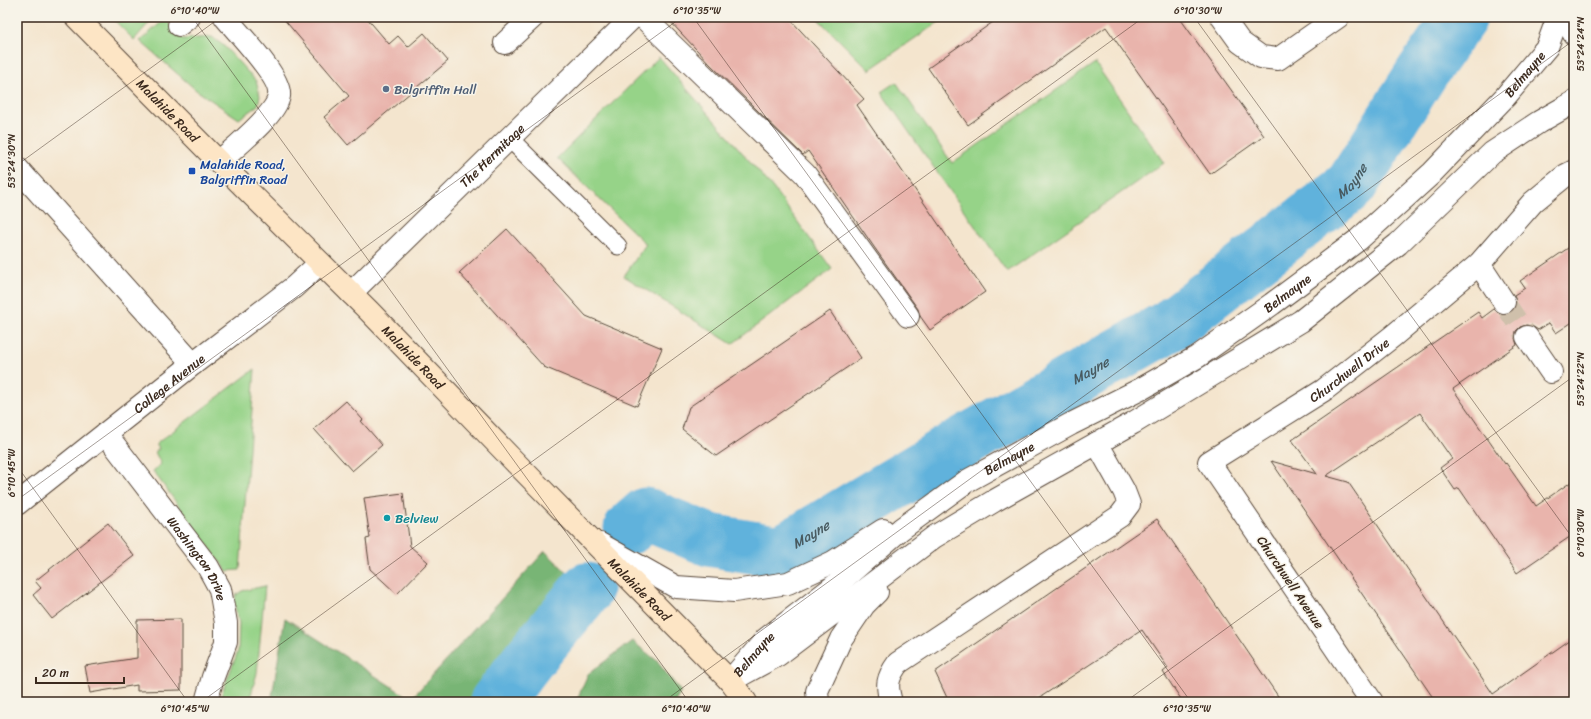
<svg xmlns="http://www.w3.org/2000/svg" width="1591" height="719" font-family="Sriracha,sans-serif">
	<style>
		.green { fill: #96d388; stroke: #687e53 }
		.forest { fill: #78b574; stroke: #5a7049 }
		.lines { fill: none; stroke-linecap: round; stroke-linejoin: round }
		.river { stroke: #61b2dc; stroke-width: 53 }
		.building { fill: #e9b4ac }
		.minor-tunnel { stroke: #cfc0ab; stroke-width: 22; stroke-dasharray: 22 11; stroke-linecap: butt }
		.service-casing { stroke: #574638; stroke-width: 19 }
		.minor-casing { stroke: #574638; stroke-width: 24 }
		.tertiary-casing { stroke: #574638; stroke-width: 24 }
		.secondary-casing { stroke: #574638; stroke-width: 24 }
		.service { stroke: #fff; stroke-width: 17 }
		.minor { stroke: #fff; stroke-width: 22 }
		.tertiary { stroke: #fff; stroke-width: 22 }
		.secondary { stroke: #fde5c5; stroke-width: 22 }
		.ticks { fill: none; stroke: #3b2a1e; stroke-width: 1; stroke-opacity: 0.45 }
		.service-dot { fill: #5c6f8a; stroke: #f7f3e8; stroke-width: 1.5 }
		.transit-dot { fill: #1a4fb4; stroke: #f7f3e8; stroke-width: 1.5 }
		.culture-dot { fill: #0f9aa8; stroke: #f7f3e8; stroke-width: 1.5 }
		.labels { text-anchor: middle; stroke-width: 3; stroke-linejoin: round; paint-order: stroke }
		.street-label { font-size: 13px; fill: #3b2a1e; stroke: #f7f3e8 }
		.service-label { font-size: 13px; fill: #4e5e75; stroke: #f7f3e8; text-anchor: start }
		.transit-label { font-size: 13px; fill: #164399; stroke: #f7f3e8; text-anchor: start }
		.culture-label { font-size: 13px; fill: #0d838f; stroke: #f7f3e8; text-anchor: start }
		.water-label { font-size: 14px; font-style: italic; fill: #485a60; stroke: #f7f3e8 }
		.neatline { fill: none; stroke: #3b2a1e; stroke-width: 1.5 }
		.ticks-label { font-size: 10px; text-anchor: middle; fill: #3b2a1e }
	</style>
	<rect width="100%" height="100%" fill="#f7f3e8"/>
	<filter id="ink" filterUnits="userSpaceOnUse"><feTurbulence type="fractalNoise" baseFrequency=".025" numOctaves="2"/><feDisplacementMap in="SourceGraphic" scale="8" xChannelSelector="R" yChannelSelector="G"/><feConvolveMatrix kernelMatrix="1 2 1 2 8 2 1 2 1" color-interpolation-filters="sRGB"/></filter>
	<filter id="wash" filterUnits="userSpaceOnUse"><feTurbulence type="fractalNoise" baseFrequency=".012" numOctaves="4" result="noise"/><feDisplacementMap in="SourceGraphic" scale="16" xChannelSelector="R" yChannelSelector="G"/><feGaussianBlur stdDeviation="0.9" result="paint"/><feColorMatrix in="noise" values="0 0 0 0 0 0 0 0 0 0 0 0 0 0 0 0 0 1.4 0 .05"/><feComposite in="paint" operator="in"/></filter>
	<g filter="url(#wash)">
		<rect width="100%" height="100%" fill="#f4e5ce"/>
		<!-- green -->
		<g class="green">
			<path d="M111,17H154L134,40Z"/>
			<path d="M816,17H946L869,70Z"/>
			<path d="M165,19L183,39L212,37L224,46L256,81L260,96L258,105L239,119L196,90L140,41Z"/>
			<path d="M659,57L773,188L832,269L732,344L624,276L646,244L557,158Z"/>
			<path d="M1095,63L1164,163L1007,272L881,92L896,82L952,163Z"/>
			<path d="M255,369L240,570L227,571L153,471L161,464L155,452L159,449L156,444Z"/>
			<path d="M265,586L257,673L249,702H221L222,693L238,651L239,623L234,603L236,595L242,591Z"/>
		</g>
		<!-- forest -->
		<g class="forest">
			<path d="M545,551L595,600L592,609L518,702H271L285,618L411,699Z"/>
			<path d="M632,641L656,660L681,692L675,702H576L588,674Z"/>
		</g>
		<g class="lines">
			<!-- river -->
			<g class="river">
				<path id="s1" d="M630,528L646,514L709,540L781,552L959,445L1172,324L1351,185L1423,71L1461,17"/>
				<path d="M496,702L529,659L587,589"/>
			</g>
		</g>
		<g id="blocks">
			<!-- building -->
			<g class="building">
				<path d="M282,17H366L389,44L398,36L408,47L424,33L448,61L348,145L324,117L349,96Z"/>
				<path d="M666,17H788L864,99L857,105L985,292L930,330L920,316L918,309L874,247L808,151L803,155L710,64Z"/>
				<path d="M1000,17H1179L1264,136L1210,174L1106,27L968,125L928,68Z"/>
				<path d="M507,229L586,316L662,348L637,406L544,367L459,273Z"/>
				<path d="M1574,244V321L1556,333L1549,323L1538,330L1532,326L1526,325L1520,327L1516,331L1515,338L1517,345L1453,389L1505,464L1506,463L1536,506L1574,480V534L1517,573L1459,488L1455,490L1440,468L1452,459L1420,413L1326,476L1348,482L1493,694L1574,637V702H1436L1271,461L1317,474L1292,440L1478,312L1482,318L1494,309L1499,313L1504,314L1511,312L1515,307L1516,302L1514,295L1525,288L1520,281Z"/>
				<path d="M830,311L861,358L716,456L682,429L689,407Z"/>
				<path d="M346,401L363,420L361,421L382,445L352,471L314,429Z"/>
				<path d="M403,493L410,546L428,562L397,594L370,569L366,539L370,538L364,498Z"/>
				<path d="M1157,519L1282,702H1183L1163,672L1168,668L1142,630L1033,702H949L935,672Z"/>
				<path d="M108,523L134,556L52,619L33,595L41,588L35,581Z"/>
				<path d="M181,619V690L137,691V685L90,693L85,666L137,658V620Z"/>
			</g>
		</g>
	</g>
	<g filter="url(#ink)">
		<use href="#blocks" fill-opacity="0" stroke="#574638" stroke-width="1"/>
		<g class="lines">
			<!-- minor-tunnel -->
			<path class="minor-tunnel" d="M1504,302L1527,337"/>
			<defs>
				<path id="service" d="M509,138L618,246"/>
				<g id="minor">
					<path d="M643,17L805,174L908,316"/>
					<path d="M1222,17L1240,42L1261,57L1278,59L1338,17"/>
					<path d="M179,25L189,17"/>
					<path d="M505,43L533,17"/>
					<path d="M219,162C234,148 276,115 279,96C282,77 237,32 225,17"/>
					<path d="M17,168L193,364"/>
					<path d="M1479,264L1504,302"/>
					<path id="s2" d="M351,293L633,17"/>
					<path d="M1527,337L1551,372"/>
					<path id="s3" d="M106,434L208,567L220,589L226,623V642L213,677L206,702"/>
					<path id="s4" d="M17,504L193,364L294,287L320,263"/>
					<path d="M891,702C886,685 887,678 898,663L1120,516L1129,504L1124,491L1097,443"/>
					<path id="s5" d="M1372,702L1209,462L1324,390L1393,336L1479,264L1533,202L1566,175L1574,171"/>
				</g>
				<g id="tertiary">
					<path d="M1568,17L1570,27L1574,34"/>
					<path d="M600,544L676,587L734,591L788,583L833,562L883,530"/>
					<path d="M741,675L778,655L934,537L994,501L1133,423L1301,321L1398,244L1492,153L1539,122L1574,102"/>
					<path id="s6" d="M730,681L766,639L842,580L901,529L967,481L1071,424L1141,389L1197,357L1272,304L1358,240L1431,174L1505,97L1547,47L1558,17"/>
					<path d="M818,702L817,691L841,639L864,605L877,592"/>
				</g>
				<g id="secondary">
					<path id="s7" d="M76,17L219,162L369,311L512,459L730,681L746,702"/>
				</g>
			</defs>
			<!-- service casing -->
			<use href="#service" class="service-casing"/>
			<!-- minor casing -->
			<use href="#minor" class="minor-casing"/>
			<!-- tertiary casing -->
			<use href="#tertiary" class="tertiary-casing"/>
			<!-- secondary casing -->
			<use href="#secondary" class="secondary-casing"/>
			<!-- service -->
			<use href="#service" class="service"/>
			<!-- minor -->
			<use href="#minor" class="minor"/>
			<!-- tertiary -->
			<use href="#tertiary" class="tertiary"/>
			<!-- secondary -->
			<use href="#secondary" class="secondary"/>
		</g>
	</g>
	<!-- ticks -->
	<path class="ticks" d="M192,17L689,702M693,17L1191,702M1194,17L1574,540M17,165L221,17M17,466L188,702M17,500L682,17M201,702L1144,17M663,702L1574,40M1125,702L1574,376"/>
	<!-- markers -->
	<circle class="service-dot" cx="386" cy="89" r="4"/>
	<rect class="transit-dot" x="188" y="167" width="8" height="8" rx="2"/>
	<circle class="culture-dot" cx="387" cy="518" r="4"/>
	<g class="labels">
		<!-- street labels -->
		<g class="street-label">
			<text dy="5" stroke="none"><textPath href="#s6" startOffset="1007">Belmayne</textPath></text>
			<text dy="5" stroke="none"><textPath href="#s7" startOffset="131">Malahide Road</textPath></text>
			<text dy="5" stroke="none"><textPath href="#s2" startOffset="197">The Hermitage</textPath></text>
			<text dy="5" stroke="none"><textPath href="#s6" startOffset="683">Belmayne</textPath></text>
			<text dy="5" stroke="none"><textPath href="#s7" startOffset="479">Malahide Road</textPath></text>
			<text dy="5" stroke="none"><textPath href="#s5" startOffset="458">Churchwell Drive</textPath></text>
			<text dy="5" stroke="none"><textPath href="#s4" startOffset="194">College Avenue</textPath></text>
			<text dy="5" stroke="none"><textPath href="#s6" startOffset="359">Belmayne</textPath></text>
			<text dy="5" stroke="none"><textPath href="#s3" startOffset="155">Washington Drive</textPath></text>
			<text transform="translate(1291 582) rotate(56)" y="5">Churchwell Avenue</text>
			<text dy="5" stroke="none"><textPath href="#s7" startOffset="803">Malahide Road</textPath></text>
			<text dy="5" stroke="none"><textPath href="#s6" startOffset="36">Belmayne</textPath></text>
		</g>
		<!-- service labels -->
		<g class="service-label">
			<text x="394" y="94">Balgriffin Hall</text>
		</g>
		<!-- transit labels -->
		<g class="transit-label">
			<text x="200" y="169">Malahide Road,<tspan x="200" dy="15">Balgriffin Road</tspan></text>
		</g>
		<!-- culture labels -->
		<g class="culture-label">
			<text x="395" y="523">Belview</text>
		</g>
		<!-- water labels -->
		<g class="water-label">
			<text dy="5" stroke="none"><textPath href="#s1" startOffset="845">Mayne</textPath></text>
			<text dy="5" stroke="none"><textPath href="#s1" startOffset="521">Mayne</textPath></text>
			<text dy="5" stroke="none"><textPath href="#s1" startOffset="197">Mayne</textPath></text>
		</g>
	</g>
	<!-- margin -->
	<rect width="1591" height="719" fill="none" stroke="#f7f3e8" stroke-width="44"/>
	<!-- scale -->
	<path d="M36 677v6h88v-6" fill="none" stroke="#3b2a1e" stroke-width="2"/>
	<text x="42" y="677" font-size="12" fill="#3b2a1e" stroke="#f7f3e8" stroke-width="3" paint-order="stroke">20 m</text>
	<rect x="22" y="22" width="1547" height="675" class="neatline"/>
	<g class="ticks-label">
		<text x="195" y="14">6°10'40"W</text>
		<text x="697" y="14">6°10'35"W</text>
		<text x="1198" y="14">6°10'30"W</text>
		<text transform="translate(1580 44) rotate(-90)" y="4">53°24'24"N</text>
		<text transform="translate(11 161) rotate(-90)" y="4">53°24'30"N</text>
		<text transform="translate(1580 379) rotate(-90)" y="4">53°24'22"N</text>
		<text transform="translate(11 473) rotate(-90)" y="4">6°10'45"W</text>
		<text transform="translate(1580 533) rotate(-90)" y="4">6°10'30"W</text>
		<text x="185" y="712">6°10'45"W</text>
		<text x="686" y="712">6°10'40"W</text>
		<text x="1187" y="712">6°10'35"W</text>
	</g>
</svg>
